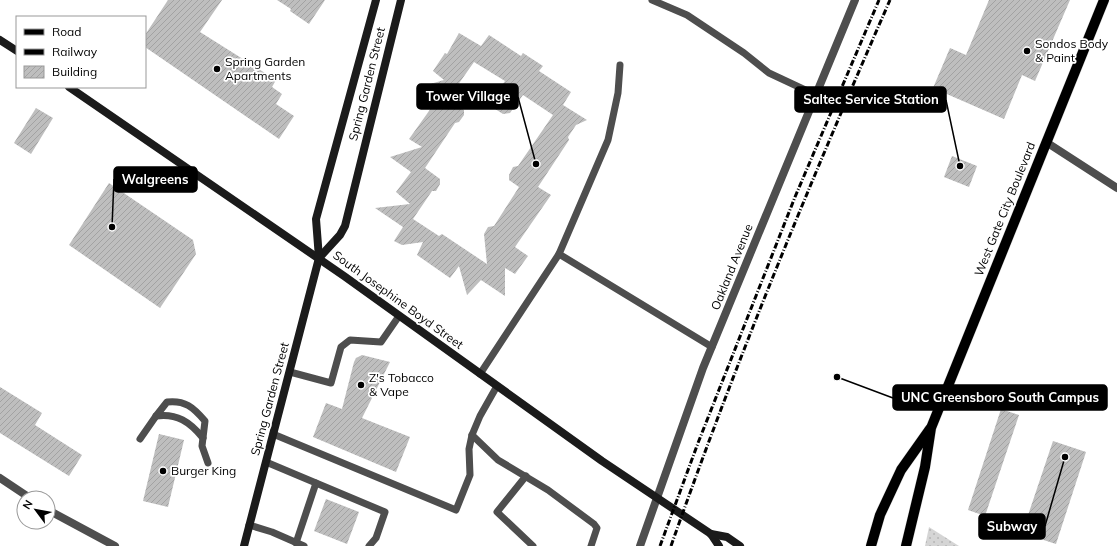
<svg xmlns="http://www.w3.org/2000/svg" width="1117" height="546" font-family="Mulish,sans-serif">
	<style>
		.grass { fill: url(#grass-dots) }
		.building { fill: url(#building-hatch); fill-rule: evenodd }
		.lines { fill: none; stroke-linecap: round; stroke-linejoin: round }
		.primary-casing { stroke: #dbdbdb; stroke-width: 11 }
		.service { stroke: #4e4e4e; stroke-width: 7 }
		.minor { stroke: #4e4e4e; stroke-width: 8 }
		.secondary { stroke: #1b1b1b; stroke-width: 8 }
		.primary { stroke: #000; stroke-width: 10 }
		.rail { stroke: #000; stroke-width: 3; stroke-dasharray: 6 2 1 2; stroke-linecap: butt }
		.poi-dot { fill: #000; stroke: #fff; stroke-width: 1.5 }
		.labels { text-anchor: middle; stroke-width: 3.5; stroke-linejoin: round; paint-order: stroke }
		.poi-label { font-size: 12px; fill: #000; stroke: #fff; text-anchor: start }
		.street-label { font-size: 12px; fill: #000; stroke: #fff }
		.leader { fill: none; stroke: #000; stroke-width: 1.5 }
		.callout-dot { fill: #000; stroke: #fff; stroke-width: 1.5 }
		.callout { fill: #000; stroke: #000; stroke-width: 1.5 }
		.callout-label { font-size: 13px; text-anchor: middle; font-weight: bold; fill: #fff }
	</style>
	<defs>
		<pattern id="grass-dots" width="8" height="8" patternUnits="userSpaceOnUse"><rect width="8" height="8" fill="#d5d5d5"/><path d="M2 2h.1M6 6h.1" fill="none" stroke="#b5b5b5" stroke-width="1.8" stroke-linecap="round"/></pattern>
		<pattern id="building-hatch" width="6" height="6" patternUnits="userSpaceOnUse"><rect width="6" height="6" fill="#bebebe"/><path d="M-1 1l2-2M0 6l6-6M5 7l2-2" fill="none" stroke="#a2a2a2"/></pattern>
	</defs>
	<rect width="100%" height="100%" fill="#fff"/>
	<!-- grass -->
	<path class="grass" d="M929,527L959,546H925Z"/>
	<!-- building -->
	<g class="building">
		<path d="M168,0H222L200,32L276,80L272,87L282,94L276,104L294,116L279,139L145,47V35Z"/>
		<path d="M277,0H325L309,24L290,11L291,9Z"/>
		<path d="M989,0H1070L1035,81L1022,75L1004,119L933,88L950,48L966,55Z"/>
		<path d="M459,33L481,46L489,35L521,56L523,53L543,66L539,71L571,92L563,105L587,120L576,125L568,137L569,140L538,187L551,195L515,247L528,256L515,274L505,268V296L481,280L467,295L459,266L450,278L417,255L423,242L402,245L394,241L403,227L375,208L410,204L396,192L411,172L390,157L422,147L409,139L434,104L418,93L423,86L444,80L433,71L445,53L447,54ZM474,62L505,81L491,100L492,107L503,114L510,113L523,95L553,115L518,166L513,167L509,175V180L519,187L494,226L488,227L484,234L487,264L442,234L439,236L413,219L432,191H436L440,184V179L425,168L455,123L459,122L464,115V110L448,99Z"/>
		<path d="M36,108L53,118L31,154L14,143Z"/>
		<path d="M952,156L977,166L969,187L944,177Z"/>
		<path d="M109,183L193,240L196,254L160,308L69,245Z"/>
		<path d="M362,355L390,362L362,418L410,437L396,472L313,437L326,403L342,409L354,362L356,358Z"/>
		<path d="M0,387L42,413L35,425L82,455L69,476L0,433Z"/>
		<path d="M1001,409L1019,415L985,516L968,510Z"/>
		<path d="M159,434L184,440L168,507L143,501Z"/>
		<path d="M1053,441L1086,452L1056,544L1022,533Z"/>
		<path d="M326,499L359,512L347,544L314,531Z"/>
	</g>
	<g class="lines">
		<defs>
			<g id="primary">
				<path d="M871,546L880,515L901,470L930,429"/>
				<path d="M906,546L925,467L931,428L1104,0"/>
			</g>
		</defs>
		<!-- primary casing -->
		<use href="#primary" class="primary-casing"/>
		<!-- service -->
		<g class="service">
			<path d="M652,0L687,15L744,53L769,73L816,95"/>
			<path d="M620,65L618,93L608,140L559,254L712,347"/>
			<path d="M290,372L331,383L341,347L350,340L381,342L399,316"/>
			<path d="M480,374L559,254"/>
			<path d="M156,416C177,413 190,422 203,438"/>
			<path d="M273,434L456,510L470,475L469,449L472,435L480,416L497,386"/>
			<path d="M472,435L498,460L548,490L594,524L597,528L591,546"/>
			<path d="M140,439L156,416L167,402C185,400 193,407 205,421L202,446L208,463"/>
			<path d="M266,462L385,512L376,538L369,546"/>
			<path d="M526,476L497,512L533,546"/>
			<path d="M249,525L272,532L304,546"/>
			<path d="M296,543L316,483"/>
		</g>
		<!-- minor -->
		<g class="minor">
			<path d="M1046,142L1117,188"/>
			<path d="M0,478L30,498"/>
			<path d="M48,510L115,546"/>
			<path d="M640,546L703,368L855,0"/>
		</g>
		<!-- secondary -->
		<g class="secondary">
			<path d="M0,40L17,51"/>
			<path d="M69,87L344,276L602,461L711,534L719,546"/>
			<path d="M319,258L340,235L345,226L401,0"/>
			<path d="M711,534L727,537L740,546"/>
			<path d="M244,546L319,258L316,219L376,0"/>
		</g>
		<!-- primary -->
		<use href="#primary" class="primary"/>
		<!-- rail -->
		<g class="rail">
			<path d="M660,546L698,443L795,197L879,0"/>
			<path d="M671,546C736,361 811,180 890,0"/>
		</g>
	</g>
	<!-- markers -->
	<g class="poi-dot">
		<circle cx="1027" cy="51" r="4"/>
		<circle cx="217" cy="69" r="4"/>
		<circle cx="361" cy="385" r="4"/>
		<circle cx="163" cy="471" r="4"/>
	</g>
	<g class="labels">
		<!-- poi labels -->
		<g class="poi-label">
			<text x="1035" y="48">Sondos Body<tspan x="1035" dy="14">&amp; Paint</tspan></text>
			<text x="225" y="66">Spring Garden<tspan x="225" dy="14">Apartments</tspan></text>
			<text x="369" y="382">Z's Tobacco<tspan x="369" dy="14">&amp; Vape</tspan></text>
			<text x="171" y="475">Burger King</text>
		</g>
		<!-- street labels -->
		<g class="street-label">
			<text transform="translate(367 84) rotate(-76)" y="4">Spring Garden Street</text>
			<text transform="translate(1005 209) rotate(-68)" y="4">West Gate City Boulevard</text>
			<text transform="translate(732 267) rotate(-68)" y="4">Oakland Avenue</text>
			<text transform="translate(398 300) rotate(36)" y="4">South Josephine Boyd Street</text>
			<text transform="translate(270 399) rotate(-75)" y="4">Spring Garden Street</text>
		</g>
	</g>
	<!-- callouts -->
	<path class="leader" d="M536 164L518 97M960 166L946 100M112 227L114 179M837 377L893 398M1065 457L1045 526"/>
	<g class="callout-dot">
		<circle cx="536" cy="164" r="4"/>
		<circle cx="960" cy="166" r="4"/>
		<circle cx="112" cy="227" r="4"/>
		<circle cx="837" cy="377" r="4"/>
		<circle cx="1065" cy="457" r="4"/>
	</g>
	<g class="callout">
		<rect x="417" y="84" width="101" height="25" rx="4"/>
		<rect x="795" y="87" width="151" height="25" rx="4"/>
		<rect x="114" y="167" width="83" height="25" rx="4"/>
		<rect x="893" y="385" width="214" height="25" rx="4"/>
		<rect x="979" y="514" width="66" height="25" rx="4"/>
	</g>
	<g class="callout-label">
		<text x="468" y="101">Tower Village</text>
		<text x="871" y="104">Saltec Service Station</text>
		<text x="155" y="184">Walgreens</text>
		<text x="1000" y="402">UNC Greensboro South Campus</text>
		<text x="1012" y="531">Subway</text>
	</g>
	<!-- legend -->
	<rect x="16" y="16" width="130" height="72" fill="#ffffff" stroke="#999999"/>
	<rect x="24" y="29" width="20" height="6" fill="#000000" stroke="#999999"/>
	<text x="52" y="36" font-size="12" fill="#000000">Road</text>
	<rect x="24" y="49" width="20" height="6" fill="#000000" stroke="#999999"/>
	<text x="52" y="56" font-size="12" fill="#000000">Railway</text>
	<rect x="24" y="66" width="20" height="12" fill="url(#building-hatch)" stroke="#999999"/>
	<text x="52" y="76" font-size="12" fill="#000000">Building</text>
	<!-- north arrow -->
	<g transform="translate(36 510) rotate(302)"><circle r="19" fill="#ffffff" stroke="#999999"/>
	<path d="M0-3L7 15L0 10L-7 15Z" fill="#000000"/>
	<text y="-6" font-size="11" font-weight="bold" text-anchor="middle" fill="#000000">N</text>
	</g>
</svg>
